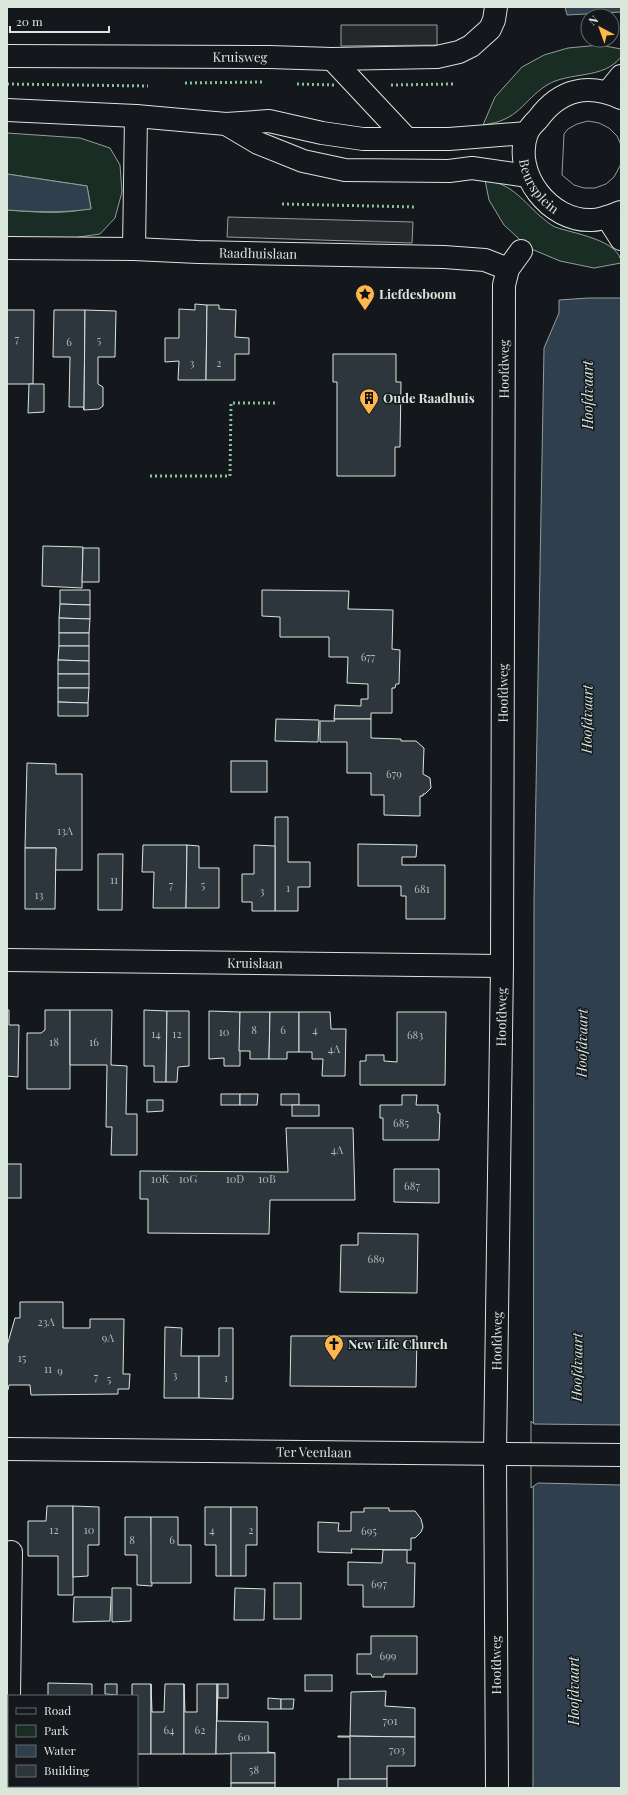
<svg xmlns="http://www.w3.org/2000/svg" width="628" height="1795" font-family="'Playfair Display',serif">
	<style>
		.green { fill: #1a2d24; stroke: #939e99 }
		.parking { fill: #24282b; stroke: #939e99 }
		.water { fill: #2f3f4d; stroke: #939e99 }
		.pier { fill: #14181c; stroke: #939e99 }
		.building { fill: #2c363c; stroke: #d8e6dc }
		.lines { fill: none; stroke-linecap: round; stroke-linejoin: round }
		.minor-casing { stroke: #d8e6dc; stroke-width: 24 }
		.minor { stroke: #14181c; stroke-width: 22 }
		.hedge { stroke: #8ac095; stroke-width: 3; stroke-dasharray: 2 3; stroke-linecap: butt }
		.labels { text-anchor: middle; stroke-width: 3; stroke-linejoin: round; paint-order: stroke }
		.number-label { font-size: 11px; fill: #adbab4 }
		.street-label { font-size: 13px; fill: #d8e6dc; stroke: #14181c }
		.poi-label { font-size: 13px; font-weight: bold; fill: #d8e6dc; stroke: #14181c; text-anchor: start }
		.water-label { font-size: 14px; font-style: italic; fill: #d8e6dc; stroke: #14181c }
	</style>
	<rect width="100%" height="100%" fill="#14181c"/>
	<!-- green -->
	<g class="green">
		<path d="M600,45L621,49V57C603,80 570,71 547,85C521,102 520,120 483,125L495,97L522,67L544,55L568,48Z"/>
		<path d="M7,133L80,138L110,148L120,165L122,192L115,218L100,234L72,238L7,237V210C35,212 63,215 91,208L87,186L7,174Z"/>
		<path d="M485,180C512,184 520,198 540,216C545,220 549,224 555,227C571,233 621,240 621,263L594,268L560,261L529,248L504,225L489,200Z"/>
	</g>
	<!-- parking -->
	<g class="parking">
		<path d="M341,25H437V45L341,46Z"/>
		<path d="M228,217L413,222L412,243L227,237Z"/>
	</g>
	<!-- water -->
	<g class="water">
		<path d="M565,7H621V12L567,15Z"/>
		<path d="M7,174L87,186L91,209C62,213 36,212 7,210Z"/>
		<path d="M588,298H621V1788H533L534,900L544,348L559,313V300Z"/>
	</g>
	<!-- pier -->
	<g class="pier">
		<path d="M588,121L599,123L609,128L617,136L621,145V164L614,177L606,184L595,188H584L574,185L562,175L564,134L568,129L577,124Z"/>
		<path d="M531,1421L534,1424L621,1425V1485L538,1483L531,1488Z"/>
	</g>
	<!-- building -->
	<g class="building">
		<path d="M195,304L207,305L206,380H178L179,361L165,362V338H179V309L195,310Z"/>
		<path d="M207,305H219V309L236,310L235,337L249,338V354H235V380H206Z"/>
		<path d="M7,310H34L33,384H7Z"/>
		<path d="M54,310H85L84,410L83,407H69L70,357H53Z"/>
		<path d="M85,310L116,311L115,357H98V384L103,387V406L99,409L84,410Z"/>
		<path d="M333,354H396V382H401L400,447H395V476H337V382H333Z"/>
		<path d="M29,384H44V412L28,413Z"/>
		<path d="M43,546L83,547L82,588L42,586Z"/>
		<path d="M83,548H99V582H82Z"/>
		<path d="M60,590H90V605L60,604Z"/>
		<path d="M262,590L349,591L348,609L393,610L392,649L400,650L399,684H396L395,688H392V713H371V719H334L335,705L361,706V699H368V684L347,683L348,657H329V637H280V617L262,616Z"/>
		<path d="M60,604L90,605V619L59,618Z"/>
		<path d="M59,618L90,619L89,633H59Z"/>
		<rect x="59" y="633" width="30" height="13"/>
		<path d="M59,646H89V661L58,660Z"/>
		<path d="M58,660L89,661V674H58Z"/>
		<rect x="58" y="674" width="31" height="14"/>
		<path d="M58,688H89L88,703L58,702Z"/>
		<path d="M58,702L88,703V716H58Z"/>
		<path d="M276,719L319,720L318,742L275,741Z"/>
		<path d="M334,719H371V738L401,739V741H416L424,748L423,774L430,778L431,788L425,794H423V796H420V816L384,815V795H371V773H347V742H320V721H335Z"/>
		<rect x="231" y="761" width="36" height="31"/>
		<path d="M27,763L56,764V774H82V870H55L56,848H25Z"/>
		<path d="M275,817H288V862H310V887H298V911H275Z"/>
		<path d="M358,844L417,845L416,857H402V865H445V919H406V896H401V886H358Z"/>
		<path d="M143,845H187L186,908H153L154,872H142Z"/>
		<path d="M187,845L199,846V868H219V908H186Z"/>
		<path d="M254,845L275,846V911H252V902H242V874H254Z"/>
		<path d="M25,848H56L55,909H25Z"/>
		<path d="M98,854H123L122,910H98Z"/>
		<path d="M7,1010H9V1025H19L18,1077L7,1076Z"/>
		<path d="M45,1010H70V1089H27V1033H41L45,1030Z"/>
		<path d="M70,1010H112L111,1065L127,1066L126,1114H137V1155H111L112,1127H106L107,1065H70Z"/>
		<path d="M144,1010L167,1011L166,1082H154V1066H144Z"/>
		<path d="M167,1011H189V1066L178,1067L177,1082H166Z"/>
		<path d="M209,1011L240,1012V1066H224V1058L209,1059Z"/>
		<path d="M240,1012H270L269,1059H250V1051H239Z"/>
		<path d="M270,1012H299V1052H287V1059H269Z"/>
		<path d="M299,1012H330L331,1029H346L345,1076H322L323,1059H312V1052H299Z"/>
		<path d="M397,1012H446L445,1085H360V1061H366V1055H384V1061L397,1062Z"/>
		<rect x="221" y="1094" width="19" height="11"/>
		<path d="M240,1094H258L257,1105H240Z"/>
		<rect x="281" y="1094" width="18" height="11"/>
		<path d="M402,1095H417L416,1105H438V1113H440L439,1140H383V1118H380V1105H402Z"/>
		<path d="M147,1100H163V1111L147,1112Z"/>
		<rect x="292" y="1105" width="27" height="11"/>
		<path d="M286,1128H353L355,1200H270L269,1234L148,1233V1199H140V1171L288,1172Z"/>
		<rect x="7" y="1164" width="14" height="34"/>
		<path d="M394,1169H439V1203L394,1202Z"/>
		<path d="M358,1233L418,1234L417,1293L340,1292L341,1245H358Z"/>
		<path d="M20,1302H63V1328H90V1319H124L123,1374H130L129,1389H118V1394L31,1395L30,1385H9L8,1390H7V1346L15,1318H20Z"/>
		<path d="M165,1327L182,1328L181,1356H199V1398H164Z"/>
		<path d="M219,1328H233V1399L199,1398V1356H219Z"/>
		<path d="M291,1336H417L416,1387L290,1386Z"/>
		<path d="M47,1506H73V1595H58V1556H28V1521H46Z"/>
		<path d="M73,1506L99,1507V1545H88V1576L73,1577Z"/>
		<path d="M205,1507H231V1576H216V1545H205Z"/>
		<path d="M231,1507H257V1545H246V1576H231Z"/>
		<path d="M364,1508H389V1511H415L421,1519L423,1527L421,1532L415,1538H411V1550L351,1549L352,1553L318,1552V1522L339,1523L338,1531H351V1512H364Z"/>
		<path d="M125,1517H151L152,1586L137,1585V1555H125Z"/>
		<path d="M151,1517H178V1545H191V1583H151Z"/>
		<path d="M383,1550H407V1563H415L414,1607H363V1585H348V1562L382,1563Z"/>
		<rect x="274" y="1583" width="27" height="36"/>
		<path d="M112,1588H131V1621L112,1622Z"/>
		<path d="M235,1588L265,1589L264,1620H234Z"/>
		<path d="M74,1597H111L110,1621L73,1622Z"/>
		<path d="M371,1636H417V1674H384V1677H372L371,1674H357V1654H371Z"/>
		<rect x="305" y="1675" width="27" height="16"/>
		<path d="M48,1683L92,1684V1696H48Z"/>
		<path d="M105,1684H117V1695L105,1694Z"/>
		<path d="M132,1684H151V1754H137V1696H132Z"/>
		<path d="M151,1684L152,1712H164L165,1684H184V1754H151Z"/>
		<path d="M184,1684L185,1712H197V1684H217L216,1754H184Z"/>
		<path d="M217,1684H218L217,1721L268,1722V1752L275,1753L216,1754Z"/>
		<rect x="218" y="1684" width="10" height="14"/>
		<path d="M386,1691L385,1706L415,1708V1737L350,1736L351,1692Z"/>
		<path d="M268,1698L281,1699V1709H268Z"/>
		<path d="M281,1699H294L293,1709H281Z"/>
		<path d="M338,1736L415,1737V1766H387V1779H350V1737H338Z"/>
		<rect x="231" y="1753" width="44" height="30"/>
		<rect x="338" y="1779" width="49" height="9"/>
		<rect x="231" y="1783" width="44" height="5"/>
	</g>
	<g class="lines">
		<defs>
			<g id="minor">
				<path id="s1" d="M7,56L269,57L332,59L437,57L459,52L471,46L490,29L494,20L496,7"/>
				<path d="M332,59L407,139"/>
				<path d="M608,92L621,76"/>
				<path id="s2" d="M621,98C588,83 560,89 538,119C534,123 529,128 527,133C512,174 550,222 592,220C602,220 612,215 621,212"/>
				<path d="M7,110L136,116L226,124L269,121L322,133L363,139H449L527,133"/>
				<path d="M226,124L258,143L303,161L345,170L449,171L472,168L528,176"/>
				<path d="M607,217L621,239"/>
				<path id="s3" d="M7,248L134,249L198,252L444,257L485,260L508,269"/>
				<path d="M134,249L136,116"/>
				<path id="s4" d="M7,960L502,966"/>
				<path id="s5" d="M7,1449L621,1455"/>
				<path d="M9,1696L11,1552"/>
				<path d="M9,1788V1700"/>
				<path id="s6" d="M497,1788L495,1454L502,966L504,285L508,269L521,251"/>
			</g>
		</defs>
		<!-- minor casing -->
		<use href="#minor" class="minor-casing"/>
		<!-- minor -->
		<use href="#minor" class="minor"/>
		<!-- hedge -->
		<g class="hedge">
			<path d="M185,83L264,82"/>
			<path d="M7,84L148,86"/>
			<path d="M297,84L335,85"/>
			<path d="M391,85L453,84"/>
			<path d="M282,204L417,207"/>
			<path d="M150,476H230L231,403H278"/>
		</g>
	</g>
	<!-- icons -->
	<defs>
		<symbol id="sight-pin" viewBox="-11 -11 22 30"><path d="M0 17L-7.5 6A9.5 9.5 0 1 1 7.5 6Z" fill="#ffb74d" stroke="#14181c"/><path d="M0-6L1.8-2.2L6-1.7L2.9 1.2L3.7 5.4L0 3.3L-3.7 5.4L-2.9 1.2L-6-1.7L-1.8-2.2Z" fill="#111"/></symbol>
		<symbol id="building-pin" viewBox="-11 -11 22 30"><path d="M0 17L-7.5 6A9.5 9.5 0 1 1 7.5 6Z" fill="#ffb74d" stroke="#14181c"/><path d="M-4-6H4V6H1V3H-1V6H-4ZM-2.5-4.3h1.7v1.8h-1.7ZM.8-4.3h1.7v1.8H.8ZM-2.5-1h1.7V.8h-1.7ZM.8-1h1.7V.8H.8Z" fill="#111"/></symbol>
		<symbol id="church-pin" viewBox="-11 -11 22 30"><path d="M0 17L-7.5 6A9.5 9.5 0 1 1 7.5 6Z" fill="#ffb74d" stroke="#14181c"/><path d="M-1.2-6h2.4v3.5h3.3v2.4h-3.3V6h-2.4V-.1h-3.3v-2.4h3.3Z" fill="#111"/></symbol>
	</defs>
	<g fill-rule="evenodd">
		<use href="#sight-pin" x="354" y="283" width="22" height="30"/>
		<use href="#building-pin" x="358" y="387" width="22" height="30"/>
		<use href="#church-pin" x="323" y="1333" width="22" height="30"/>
	</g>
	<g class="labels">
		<!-- number labels -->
		<g class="number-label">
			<text x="17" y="343">7</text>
			<text x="99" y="344">5</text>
			<text x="69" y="346">6</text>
			<text x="192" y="367">3</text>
			<text x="219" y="367">2</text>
			<text x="368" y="661">677</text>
			<text x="394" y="778">679</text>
			<text x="65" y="835">13A</text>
			<text x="114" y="884">11</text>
			<text x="171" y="889">7</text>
			<text x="203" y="889">5</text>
			<text x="288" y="892">1</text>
			<text x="422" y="893">681</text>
			<text x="262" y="895">3</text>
			<text x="39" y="899">13</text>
			<text x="254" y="1034">8</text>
			<text x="283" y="1034">6</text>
			<text x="315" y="1034">4</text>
			<text x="224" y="1036">10</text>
			<text x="156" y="1038">14</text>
			<text x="177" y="1038">12</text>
			<text x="415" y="1039">683</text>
			<text x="54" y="1046">18</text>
			<text x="94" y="1046">16</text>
			<text x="334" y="1053">4A</text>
			<text x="401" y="1127">685</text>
			<text x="337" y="1154">4A</text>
			<text x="160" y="1183">10K</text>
			<text x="188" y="1183">10G</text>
			<text x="235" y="1183">10D</text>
			<text x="267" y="1183">10B</text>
			<text x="412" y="1190">687</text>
			<text x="376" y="1263">689</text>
			<text x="46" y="1326">23A</text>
			<text x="108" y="1342">9A</text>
			<text x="22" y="1362">15</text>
			<text x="48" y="1373">11</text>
			<text x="60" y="1375">9</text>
			<text x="175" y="1379">3</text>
			<text x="96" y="1381">7</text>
			<text x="226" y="1382">1</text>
			<text x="109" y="1383">5</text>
			<text x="54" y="1534">12</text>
			<text x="89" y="1534">10</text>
			<text x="212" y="1534">4</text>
			<text x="251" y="1534">2</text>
			<text x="369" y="1535">695</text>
			<text x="132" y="1544">8</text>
			<text x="172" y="1544">6</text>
			<text x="379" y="1588">697</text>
			<text x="388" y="1660">699</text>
			<text x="390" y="1725">701</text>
			<text x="169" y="1734">64</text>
			<text x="200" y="1734">62</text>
			<text x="244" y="1741">60</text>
			<text x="397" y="1754">703</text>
			<text x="254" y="1774">58</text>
		</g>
		<!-- street labels -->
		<g class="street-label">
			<text dy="5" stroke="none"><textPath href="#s1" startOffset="233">Kruisweg</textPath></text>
			<text dy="5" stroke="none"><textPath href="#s2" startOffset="170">Beursplein</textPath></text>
			<text dy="5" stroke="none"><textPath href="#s3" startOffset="251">Raadhuislaan</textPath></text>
			<text dy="5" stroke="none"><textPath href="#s6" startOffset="1419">Hoofdweg</textPath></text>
			<text dy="5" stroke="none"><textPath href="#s6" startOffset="1095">Hoofdweg</textPath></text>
			<text dy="5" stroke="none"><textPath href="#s4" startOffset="248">Kruislaan</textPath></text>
			<text dy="5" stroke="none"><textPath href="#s6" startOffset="771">Hoofdweg</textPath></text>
			<text dy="5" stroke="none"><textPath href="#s6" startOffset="447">Hoofdweg</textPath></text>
			<text dy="5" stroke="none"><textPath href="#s5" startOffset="307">Ter Veenlaan</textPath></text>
			<text transform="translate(496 1665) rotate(-90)" y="5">Hoofdweg</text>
		</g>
		<!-- poi labels -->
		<g class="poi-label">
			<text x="379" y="299">Liefdesboom</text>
			<text x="383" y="403">Oude Raadhuis</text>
			<text x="348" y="1349">New Life Church</text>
		</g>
		<!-- water labels -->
		<g class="water-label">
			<text transform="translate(588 395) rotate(-90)" y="5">Hoofdvaart</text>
			<text transform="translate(587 719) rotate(-89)" y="5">Hoofdvaart</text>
			<text transform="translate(582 1043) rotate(-89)" y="5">Hoofdvaart</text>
			<text transform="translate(577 1367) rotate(-89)" y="5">Hoofdvaart</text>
			<text transform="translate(574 1691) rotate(-90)" y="5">Hoofdvaart</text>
		</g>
	</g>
	<!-- border -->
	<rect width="628" height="1795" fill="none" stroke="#d8e6dc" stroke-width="16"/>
	<!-- legend -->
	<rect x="8" y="1695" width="130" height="92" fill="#14181c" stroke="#626a69"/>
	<rect x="16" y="1708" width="20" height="6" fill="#14181c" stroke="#626a69"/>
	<text x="44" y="1715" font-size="12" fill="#d8e6dc">Road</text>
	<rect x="16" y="1725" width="20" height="12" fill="#1a2d24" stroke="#626a69"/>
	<text x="44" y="1735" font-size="12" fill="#d8e6dc">Park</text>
	<rect x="16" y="1745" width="20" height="12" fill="#2f3f4d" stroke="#626a69"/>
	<text x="44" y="1755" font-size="12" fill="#d8e6dc">Water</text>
	<rect x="16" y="1765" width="20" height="12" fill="#2c363c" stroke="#626a69"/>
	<text x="44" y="1775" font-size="12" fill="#d8e6dc">Building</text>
	<!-- north arrow -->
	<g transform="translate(600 28) rotate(319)"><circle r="19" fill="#14181c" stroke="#626a69"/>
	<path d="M0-3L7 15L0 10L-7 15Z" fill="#ffb74d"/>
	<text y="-6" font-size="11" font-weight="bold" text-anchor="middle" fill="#d8e6dc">N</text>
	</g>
	<!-- scale -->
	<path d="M10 26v6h99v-6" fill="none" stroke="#d8e6dc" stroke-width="2"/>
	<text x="16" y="26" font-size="12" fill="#d8e6dc" stroke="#14181c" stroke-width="3" paint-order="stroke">20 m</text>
</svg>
